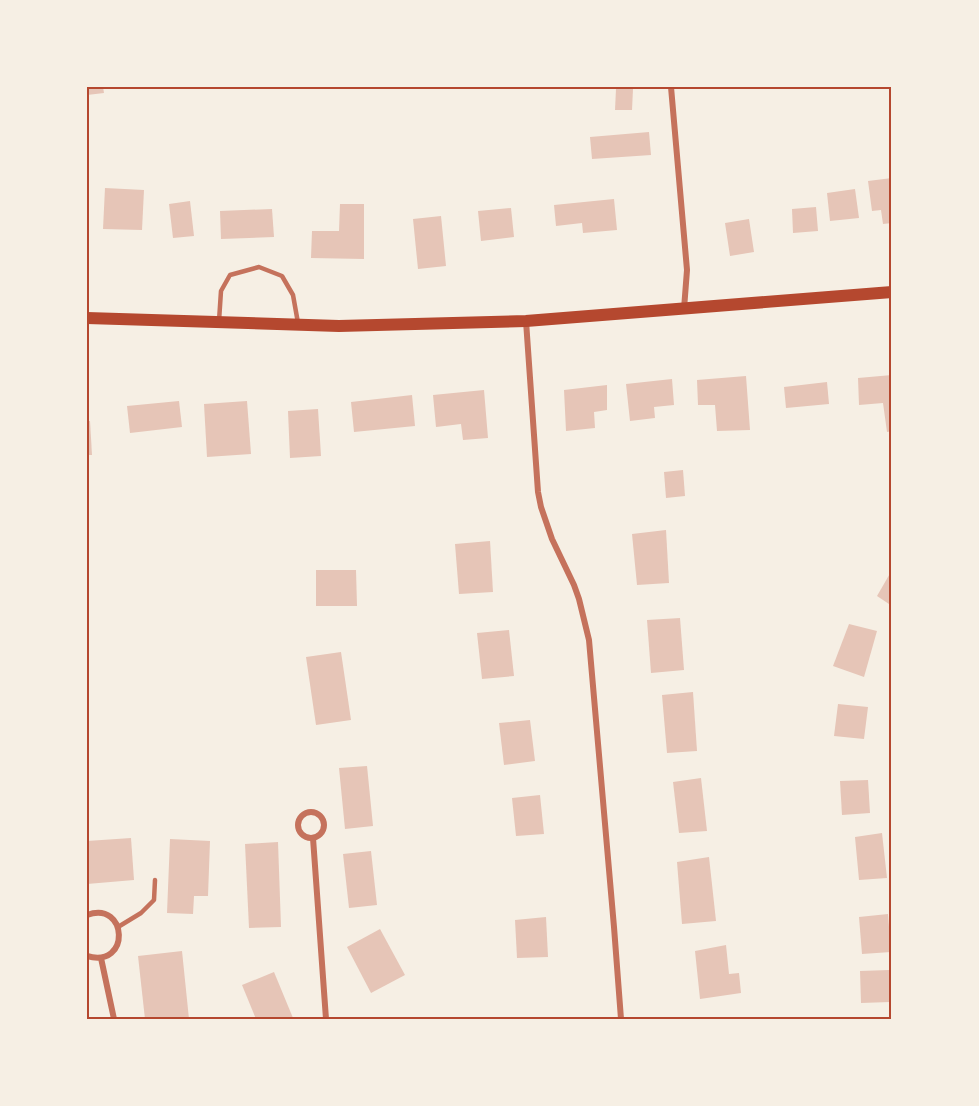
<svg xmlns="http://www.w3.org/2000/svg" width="979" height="1106" font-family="Inter,sans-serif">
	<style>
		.building { fill: #e6c5b7 }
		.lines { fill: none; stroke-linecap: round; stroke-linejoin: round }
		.service { stroke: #c5725c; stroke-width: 4.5 }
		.minor { stroke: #c5725c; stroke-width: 6 }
		.secondary { stroke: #b5482f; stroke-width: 12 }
		.neatline { fill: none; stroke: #b5482f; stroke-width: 2 }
	</style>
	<rect width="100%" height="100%" fill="#f6efe4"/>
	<!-- building -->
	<g class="building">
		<path d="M87,87H103L104,93L87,95Z"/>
		<path d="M616,89H633L632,110H615Z"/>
		<path d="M649,132L651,155L592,159L590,137Z"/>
		<path d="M892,178V223L883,224L881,210L872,211L868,181Z"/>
		<path d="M105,188L144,190L142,230L103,229Z"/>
		<path d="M855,189L859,218L830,221L827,193Z"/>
		<path d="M614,199L617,230L583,233L582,223L556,226L554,205Z"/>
		<path d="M190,201L194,236L173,238L169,204Z"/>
		<path d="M340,204H364V259L311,258L312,231H339Z"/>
		<path d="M816,207L818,231L793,233L792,209Z"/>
		<path d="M511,208L514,237L481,241L478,211Z"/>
		<path d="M272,209L274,237L221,239L220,211Z"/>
		<path d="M441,216L446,266L418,269L413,219Z"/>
		<path d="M749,219L754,252L730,256L725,223Z"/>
		<path d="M892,375V431L887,432L883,403L859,405L858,378Z"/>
		<path d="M746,376L750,430L717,431L715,405H698L697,380Z"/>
		<path d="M672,379L674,405L654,407L655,418L630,421L626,384Z"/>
		<path d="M827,382L829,404L786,408L784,387Z"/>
		<path d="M607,385V410L594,412L595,428L566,431L564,390Z"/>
		<path d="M484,390L488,438L463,440L461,424L436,427L433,395Z"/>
		<path d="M412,395L415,426L354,432L351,402Z"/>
		<path d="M179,401L182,427L130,433L127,406Z"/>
		<path d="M247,401L251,454L207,457L204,404Z"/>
		<path d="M318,409L321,456L290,458L288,411Z"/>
		<path d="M87,421H90L92,455H87Z"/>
		<path d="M683,470L685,496L666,498L664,472Z"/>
		<path d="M666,530L669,583L637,585L632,534Z"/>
		<path d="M490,541L493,592L459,594L455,544Z"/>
		<path d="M316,570H356L357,606H316Z"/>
		<path d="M892,570V606L877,596Z"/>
		<path d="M680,618L684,670L651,673L647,620Z"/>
		<path d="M849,624L877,631L864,677L833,666Z"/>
		<path d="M509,630L514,676L482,679L477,633Z"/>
		<path d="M341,652L351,720L316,725L306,657Z"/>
		<path d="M693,692L697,751L667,753L662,695Z"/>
		<path d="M838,704L868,707L864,739L834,736Z"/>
		<path d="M530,720L535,761L504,765L499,723Z"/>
		<path d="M367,766L373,826L345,829L339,768Z"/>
		<path d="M701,778L707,831L679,833L673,782Z"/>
		<path d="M868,780L870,813L842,815L840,781Z"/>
		<path d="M540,795L544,834L516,836L512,798Z"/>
		<path d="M882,833L887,878L859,880L855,837Z"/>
		<path d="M131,838L134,880L87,884V841Z"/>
		<path d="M170,839L210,841L208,896H194L193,914L167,913Z"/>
		<path d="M278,842L281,927L249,928L245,844Z"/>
		<path d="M371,851L377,905L349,908L343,854Z"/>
		<path d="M709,857L716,921L682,924L677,862Z"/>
		<path d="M888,914L891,952L862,954L859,917Z"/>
		<path d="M546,917L548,957L517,958L515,920Z"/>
		<path d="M380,929L405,975L371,993L347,947Z"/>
		<path d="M726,945L729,974L739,973L741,993L700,999L695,951Z"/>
		<path d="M182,951L189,1019H145L138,956Z"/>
		<path d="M889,970L890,1002L861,1003L860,971Z"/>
		<path d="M274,972L293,1018L292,1019H256L242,985Z"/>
	</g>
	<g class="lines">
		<!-- service -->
		<g class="service">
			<path d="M219,321L221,291L230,275L259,267L282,276L293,295L298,323"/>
			<path d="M118,927L141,913L154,900L155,880"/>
		</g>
		<!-- minor -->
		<g class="minor">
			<path d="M671,87L687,270L684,309"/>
			<path d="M526,321L538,492L541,507L552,539L574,585L579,599L589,640L614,927L621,1019"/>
			<circle cx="311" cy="825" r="13"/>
			<path d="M313,838L326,1019"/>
			<path d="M87,915C128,900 131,969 87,956"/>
			<path d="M101,958L114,1019"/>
		</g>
		<!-- secondary -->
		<path class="secondary" d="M87,318L339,326L526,321L892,292"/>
	</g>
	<!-- border -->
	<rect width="979" height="1106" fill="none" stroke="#f6efe4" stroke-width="177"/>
	<rect x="88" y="88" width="802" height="930" class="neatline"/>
</svg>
